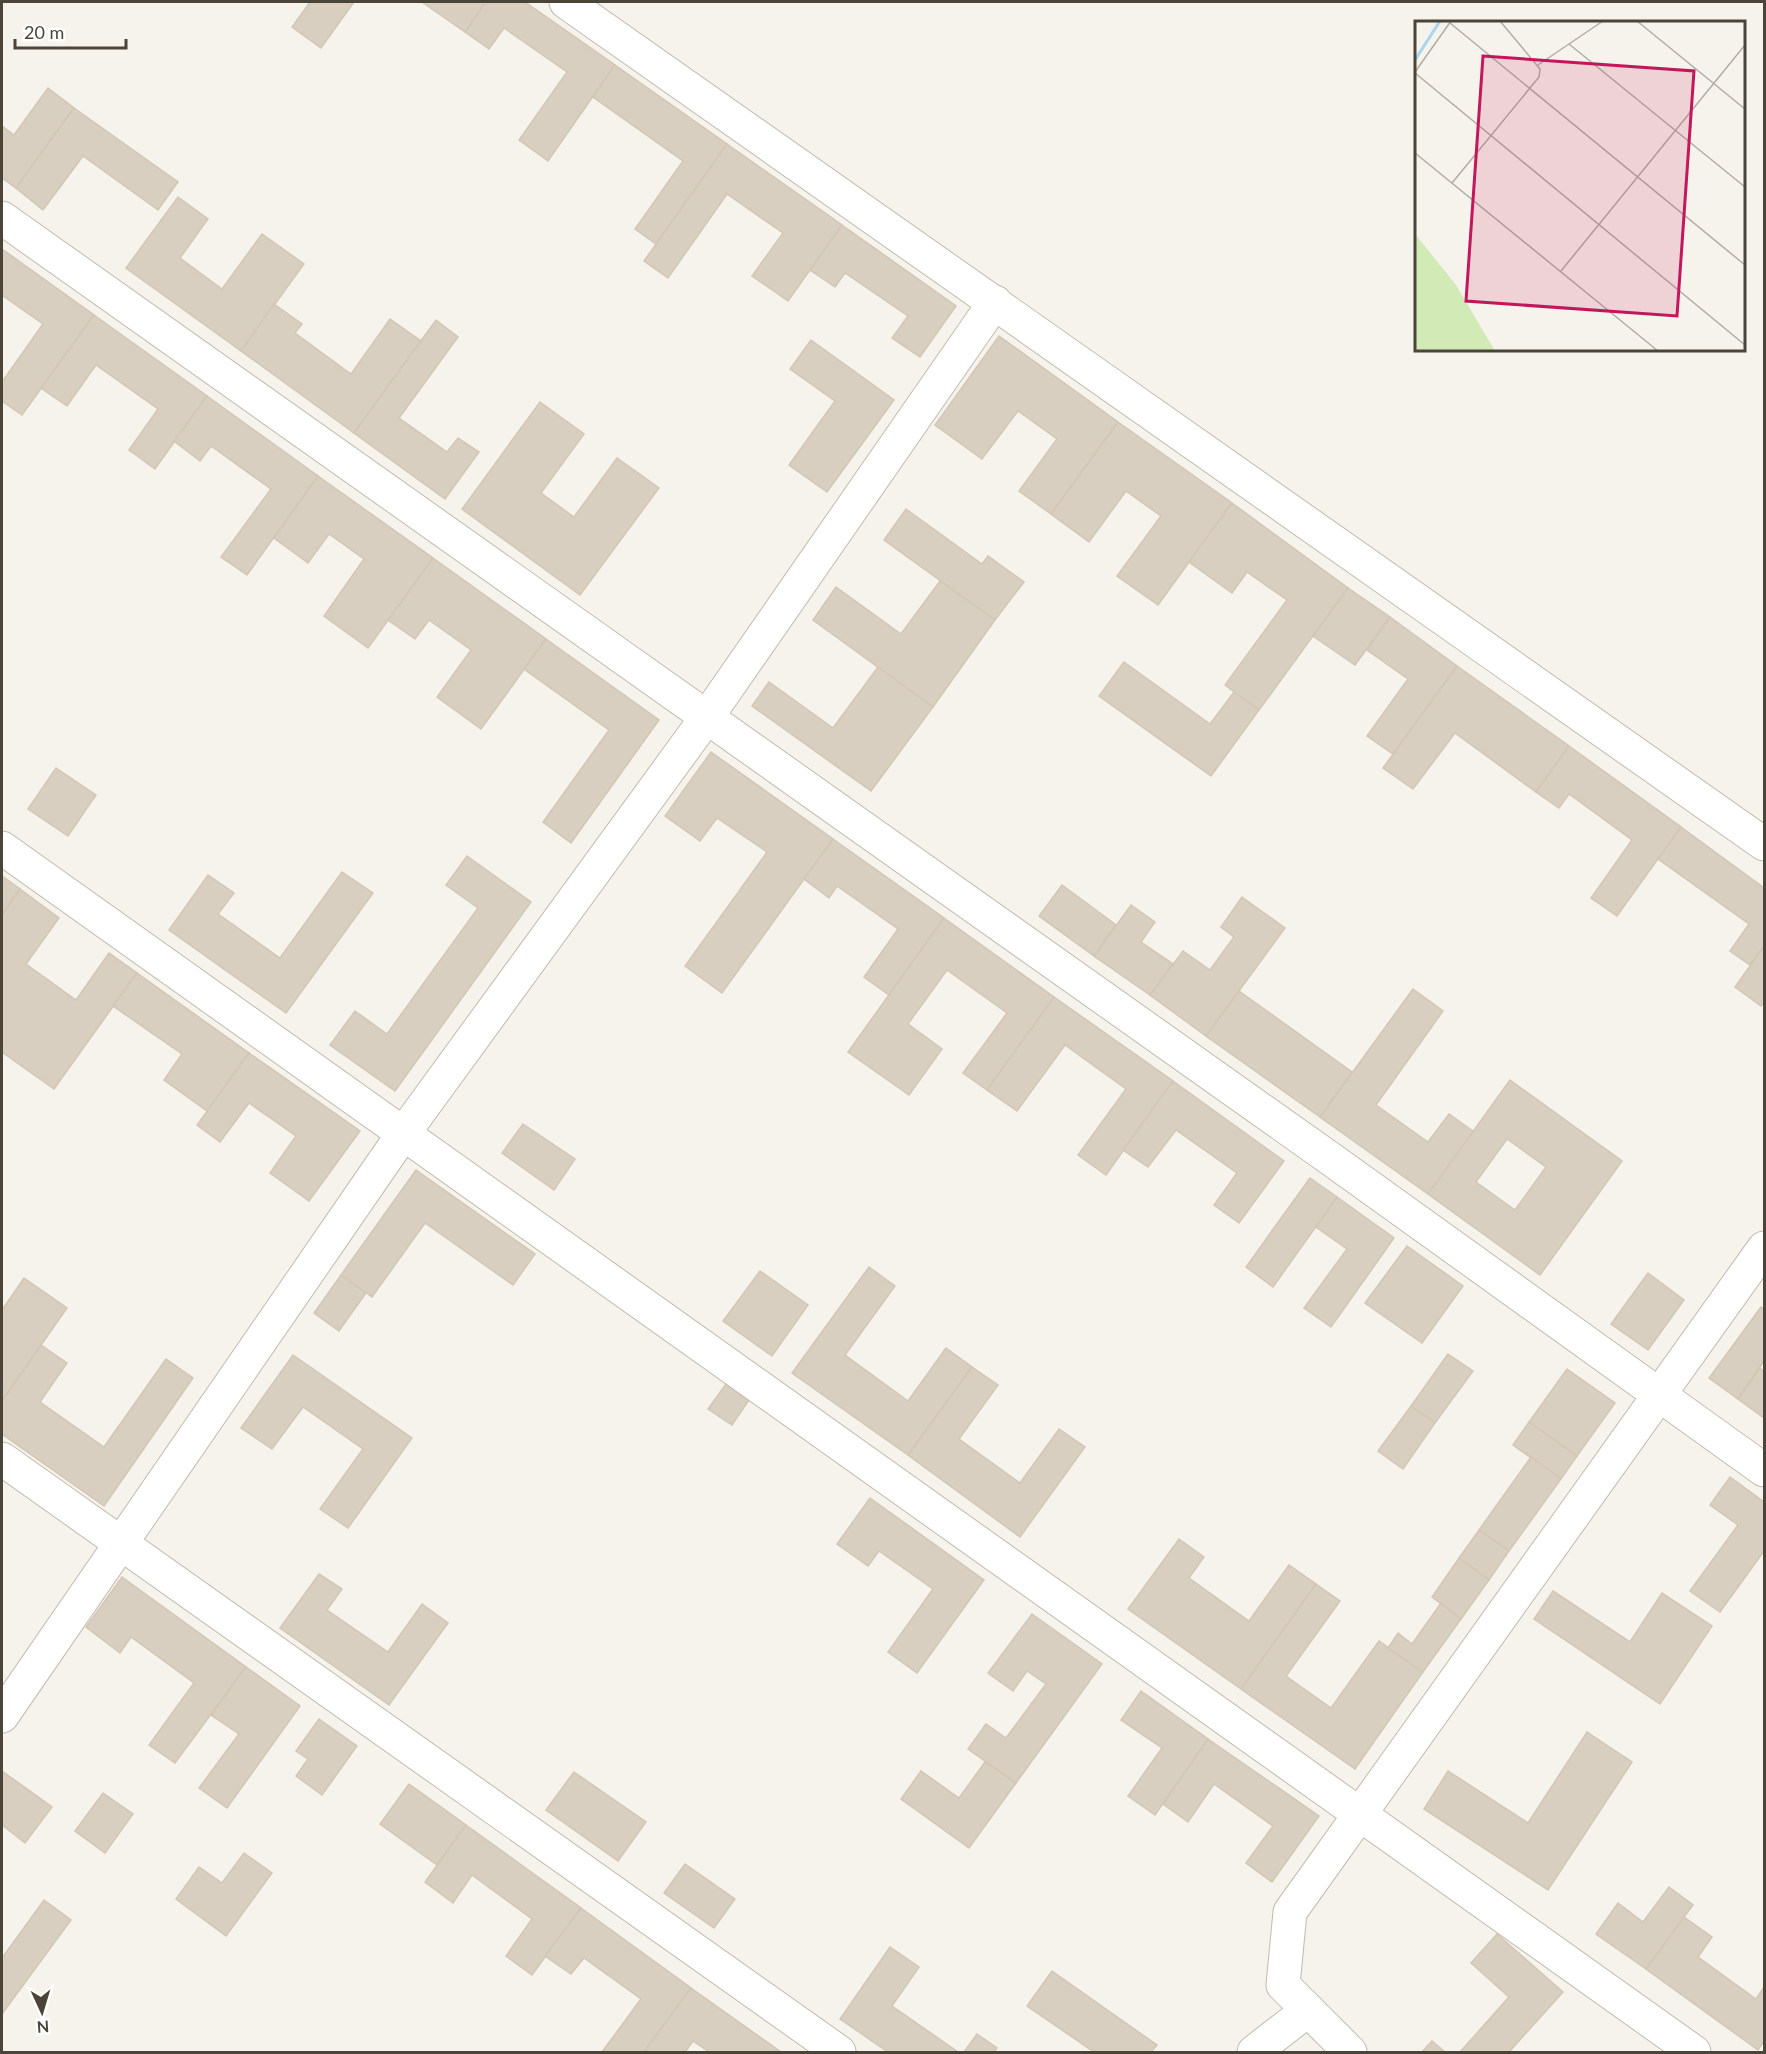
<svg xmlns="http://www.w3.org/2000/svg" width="1766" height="2054" font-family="Lato,sans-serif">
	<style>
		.building { fill: #d8cfc1; stroke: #d3c7b4; stroke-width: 1.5; fill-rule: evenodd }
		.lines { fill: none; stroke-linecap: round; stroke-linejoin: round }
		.minor-casing { stroke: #c2bbae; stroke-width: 35 }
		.minor { stroke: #fff; stroke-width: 33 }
		.inset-river { fill: none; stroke: #a9d4f2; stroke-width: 3 }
		.inset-road { fill: none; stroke: #b2ada4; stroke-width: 1.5 }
		.view { fill: #c2185b; fill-opacity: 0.15; stroke: #c2185b; stroke-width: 3 }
		.inset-edge { fill: none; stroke: #4b4439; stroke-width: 3 }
	</style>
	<rect width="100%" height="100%" fill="#f6f3ec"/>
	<!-- building -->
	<g class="building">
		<path d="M310,2H354L321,48L292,27Z"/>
		<path d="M422,2H486L465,32Z"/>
		<path d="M486,2H525L615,65L548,161L519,140L567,72L504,28L489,49L465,32Z"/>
		<path d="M615,65L727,144L656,244L635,229L683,161L593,97Z"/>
		<path d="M48,88L74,108L16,188L2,178V126L14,135Z"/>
		<path d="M74,108L178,182L158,210L83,156L43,210L16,188Z"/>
		<path d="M727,144L842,225L788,301L752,276L783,233L727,194L668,278L644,261Z"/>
		<path d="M178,197L208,219L180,258L222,289L262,234L304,264L241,351L126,268Z"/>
		<path d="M842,225L956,306L920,357L892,338L908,316L845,273L835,287L810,270Z"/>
		<path d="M2,249L94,315L22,415L2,401V382L43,324L2,295Z"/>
		<path d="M274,304L302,324L295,333L351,374L390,319L421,341L354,433L241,351Z"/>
		<path d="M94,315L207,396L155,469L129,450L158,409L96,365L67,406L41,388Z"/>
		<path d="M436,320L458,337L399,418L447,452L458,438L479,452L445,499L354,433Z"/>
		<path d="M999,336L1118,422L1051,514L1019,491L1057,439L1018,411L982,459L935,425Z"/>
		<path d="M811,340L894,400L827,492L789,465L835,401L790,369Z"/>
		<path d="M207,396L318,476L247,575L221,557L271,489L211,446L200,461L174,441Z"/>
		<path d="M540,402L584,434L541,493L574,517L617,458L659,488L580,595L462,509Z"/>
		<path d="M1118,422L1232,503L1158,605L1117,576L1161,516L1126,491L1089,542L1051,514Z"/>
		<path d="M318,476L433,558L368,648L324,616L364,559L329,534L308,563L274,538Z"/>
		<path d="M1232,503L1348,588L1259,710L1225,685L1287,600L1247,572L1232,593L1189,562Z"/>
		<path d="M906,509L982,564L988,556L1024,582L995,620L884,540Z"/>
		<path d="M433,558L546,639L481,729L437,697L471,650L429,620L415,639L388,620Z"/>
		<path d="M940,581L995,620L933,707L813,620L836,587L901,634Z"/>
		<path d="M1348,588L1390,617L1355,665L1313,636Z"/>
		<path d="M1390,617L1457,666L1393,754L1367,736L1408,679L1367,650Z"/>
		<path d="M546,639L659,720L571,843L543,822L609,730L524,669Z"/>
		<path d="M1124,662L1210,724L1234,692L1259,710L1211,776L1099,696Z"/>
		<path d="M1457,666L1569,746L1536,792L1455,733L1413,789L1383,768Z"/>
		<path d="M878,667L933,707L871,791L752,706L769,682L833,728Z"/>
		<path d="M1569,746L1681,827L1617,916L1591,898L1632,840L1569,794L1559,808L1536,792Z"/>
		<path d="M711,752L833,839L722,993L685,966L767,852L717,818L700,841L665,816Z"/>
		<path d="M56,768L96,795L68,836L28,809Z"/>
		<path d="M1681,827L1764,888V946L1750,965L1730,951L1749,924L1658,859Z"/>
		<path d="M833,839L944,918L889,995L864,977L898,929L837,886L829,898L804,879Z"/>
		<path d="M467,856L531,902L395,1091L330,1045L355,1011L387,1034L478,908L446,885Z"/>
		<path d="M342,872L373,893L286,1013L169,930L208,875L234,893L218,914L280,958Z"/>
		<path d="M2,876L20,889L2,915Z"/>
		<path d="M1062,885L1116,925L1094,956L1039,916Z"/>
		<path d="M20,889L59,918L26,964L76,1000L109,953L137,973L54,1089L2,1052V915Z"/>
		<path d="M1242,897L1285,928L1206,1036L1150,995L1183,951L1210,970L1234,937L1221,927Z"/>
		<path d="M1131,905L1155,922L1141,942L1173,964L1150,995L1094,956Z"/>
		<path d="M944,918L1054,997L987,1090L963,1073L1007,1013L947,970L908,1024L942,1049L909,1095L848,1052Z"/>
		<path d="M1764,946V1002L1761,1006L1735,987Z"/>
		<path d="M137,973L249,1053L207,1111L164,1080L182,1054L113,1006Z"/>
		<path d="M1413,989L1443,1011L1376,1105L1428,1142L1449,1114L1474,1132L1428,1194L1320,1117Z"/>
		<path d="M1239,991L1352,1072L1320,1117L1206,1036Z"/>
		<path d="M1054,997L1173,1081L1106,1175L1078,1155L1126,1089L1065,1045L1017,1111L987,1090Z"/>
		<path d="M249,1053L360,1131L309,1201L270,1173L296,1136L249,1103L220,1142L197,1125Z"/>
		<path d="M1510,1080L1622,1161L1540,1275L1428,1194ZM1507,1139L1546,1167L1515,1210L1476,1182Z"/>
		<path d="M1173,1081L1284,1161L1239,1223L1214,1205L1237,1173L1176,1130L1148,1167L1123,1150Z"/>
		<path d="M523,1124L575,1159L554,1190L502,1153Z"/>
		<path d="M416,1170L535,1254L513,1285L425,1223L372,1297L341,1275Z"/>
		<path d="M1310,1178L1337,1197L1273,1287L1246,1267Z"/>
		<path d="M1337,1197L1394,1238L1331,1327L1304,1308L1347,1249L1316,1227Z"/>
		<path d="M1407,1246L1463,1286L1422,1343L1365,1303Z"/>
		<path d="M869,1267L895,1286L845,1355L908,1401L946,1348L972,1367L908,1455L792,1373Z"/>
		<path d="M760,1271L808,1305L772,1356L723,1321Z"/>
		<path d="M1648,1273L1684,1300L1648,1350L1611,1324Z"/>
		<path d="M341,1275L366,1293L339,1331L314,1313Z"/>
		<path d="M24,1278L67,1308L2,1401V1310Z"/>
		<path d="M1761,1307L1764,1309V1361L1738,1399L1709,1378Z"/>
		<path d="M41,1345L67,1363L40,1402L104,1447L166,1359L193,1378L104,1506L2,1434V1401Z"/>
		<path d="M1448,1354L1473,1371L1435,1423L1411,1406Z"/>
		<path d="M293,1355L412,1438L348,1528L320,1509L363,1449L303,1407L272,1449L241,1428Z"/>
		<path d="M972,1367L998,1385L959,1439L1020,1483L1059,1429L1085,1447L1020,1537L908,1455Z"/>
		<path d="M1760,1368L1764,1372V1418L1738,1399Z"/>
		<path d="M1567,1369L1615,1403L1577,1456L1529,1422Z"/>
		<path d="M726,1384L749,1400L732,1425L708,1409Z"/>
		<path d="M1411,1406L1435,1423L1403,1469L1378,1451Z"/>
		<path d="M1529,1422L1577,1456L1561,1479L1513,1445Z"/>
		<path d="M1531,1457L1561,1479L1509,1551L1479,1530Z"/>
		<path d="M1730,1477L1764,1502V1551L1720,1612L1690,1591L1738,1525L1710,1505Z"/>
		<path d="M870,1498L984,1580L917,1673L888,1652L933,1589L879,1551L868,1566L837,1544Z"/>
		<path d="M1479,1530L1509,1551L1489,1580L1459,1558Z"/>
		<path d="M1179,1539L1204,1557L1189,1578L1249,1621L1289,1565L1316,1584L1241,1689L1128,1609Z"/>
		<path d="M1459,1558L1489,1580L1461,1619L1432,1597Z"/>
		<path d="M319,1574L342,1589L327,1610L388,1652L422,1604L448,1623L389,1705L280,1628Z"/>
		<path d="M122,1577L246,1667L175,1763L149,1745L194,1683L131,1637L120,1653L86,1627Z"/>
		<path d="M1316,1584L1340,1601L1286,1676L1331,1708L1379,1641L1423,1672L1355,1769L1241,1689Z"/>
		<path d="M1553,1591L1630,1642L1662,1593L1712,1626L1660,1704L1534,1619Z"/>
		<path d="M1441,1603L1461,1619L1423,1672L1388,1648L1398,1633L1412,1644Z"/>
		<path d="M1032,1614L1102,1664L1016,1783L968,1749L986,1724L1006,1738L1046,1684L1027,1671L1013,1691L988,1673Z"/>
		<path d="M246,1667L300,1706L227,1808L199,1788L239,1734L211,1715Z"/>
		<path d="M1141,1691L1208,1739L1155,1815L1128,1796L1162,1748L1121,1720Z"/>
		<path d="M319,1719L357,1746L322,1795L296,1776L308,1759L296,1751Z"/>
		<path d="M1587,1732L1632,1762L1548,1890L1424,1809L1448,1771L1528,1823Z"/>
		<path d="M1208,1739L1319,1816L1272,1882L1246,1863L1273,1826L1214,1784L1188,1822L1163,1804Z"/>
		<path d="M985,1762L1016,1783L969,1848L901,1799L921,1771L959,1798Z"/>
		<path d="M2,1771L52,1807L25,1843L2,1825Z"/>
		<path d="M574,1772L646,1822L618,1861L546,1810Z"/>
		<path d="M409,1784L466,1825L437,1865L380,1824Z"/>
		<path d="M103,1793L133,1814L105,1853L75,1831Z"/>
		<path d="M466,1825L581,1908L532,1975L506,1956L532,1919L472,1875L453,1903L425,1882Z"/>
		<path d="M244,1853L272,1873L226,1936L176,1899L199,1867L222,1883Z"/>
		<path d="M685,1864L735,1899L714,1928L664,1893Z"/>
		<path d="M1669,1887L1693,1905L1646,1969L1596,1934L1618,1903L1643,1922Z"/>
		<path d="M44,1900L71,1920L2,2014V1958Z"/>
		<path d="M581,1908L691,1988L644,2052H602L641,1999L584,1958L571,1974L545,1956Z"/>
		<path d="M1684,1917L1712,1937L1698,1957L1756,1999L1764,1987V2041L1758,2050L1646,1969Z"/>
		<path d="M1497,1934L1563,1992L1509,2052H1460L1509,1997L1471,1963Z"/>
		<path d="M890,1947L919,1967L892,2006L958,2052H888L840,2019Z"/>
		<path d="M1052,1971L1157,2045L1151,2052H1094L1027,2006Z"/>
		<path d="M691,1988L781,2052H709L693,2041L685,2052H644Z"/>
		<path d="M977,2034L997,2048L994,2052H964Z"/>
		<path d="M1432,2041L1445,2052H1422Z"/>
	</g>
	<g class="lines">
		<defs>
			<g id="minor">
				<path d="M566,2L1764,844"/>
				<path d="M2,218L1328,1157L1764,1470"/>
				<path d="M2,848L1694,2052"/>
				<path d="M2,1459L839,2052"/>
				<path d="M2,1716L403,1134L707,717L995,302"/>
				<path d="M1254,2052L1308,2010"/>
				<path d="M1350,2052L1283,1985L1290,1912L1764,1248"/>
			</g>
		</defs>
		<!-- minor casing -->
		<use href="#minor" class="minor-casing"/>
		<!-- minor -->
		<use href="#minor" class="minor"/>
	</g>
	<!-- overview -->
	<g transform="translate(1415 21)">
		<rect width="330" height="330" fill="#f6f3ec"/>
		<path d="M0,213L41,264L80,330H0Z" fill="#d2eab5"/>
		<path class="inset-river" d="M0,39L25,0"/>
		<path class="inset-road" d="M222,0L330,88M35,2L330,244M154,23L330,166M123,44L188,0M0,51L36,0M0,52L330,324M0,132L243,330M37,162L124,56L125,48L85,0M146,250L330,24"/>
		<path class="view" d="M68,35L279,50L262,295L51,280Z"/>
		<rect width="330" height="330" class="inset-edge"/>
	</g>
	<!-- border -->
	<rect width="1766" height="2054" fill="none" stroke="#4b4439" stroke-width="6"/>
	<!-- north arrow -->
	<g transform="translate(42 2012) rotate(176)" stroke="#ffffff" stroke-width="4.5" paint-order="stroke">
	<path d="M0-4.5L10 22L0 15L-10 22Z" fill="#4b4439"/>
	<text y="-9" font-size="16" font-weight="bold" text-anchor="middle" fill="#4b4439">N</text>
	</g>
	<!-- scale -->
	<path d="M15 39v9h111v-9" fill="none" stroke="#4b4439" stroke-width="3"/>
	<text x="24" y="39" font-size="18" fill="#4b4439" stroke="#ffffff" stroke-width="4.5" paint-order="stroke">20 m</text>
</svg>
